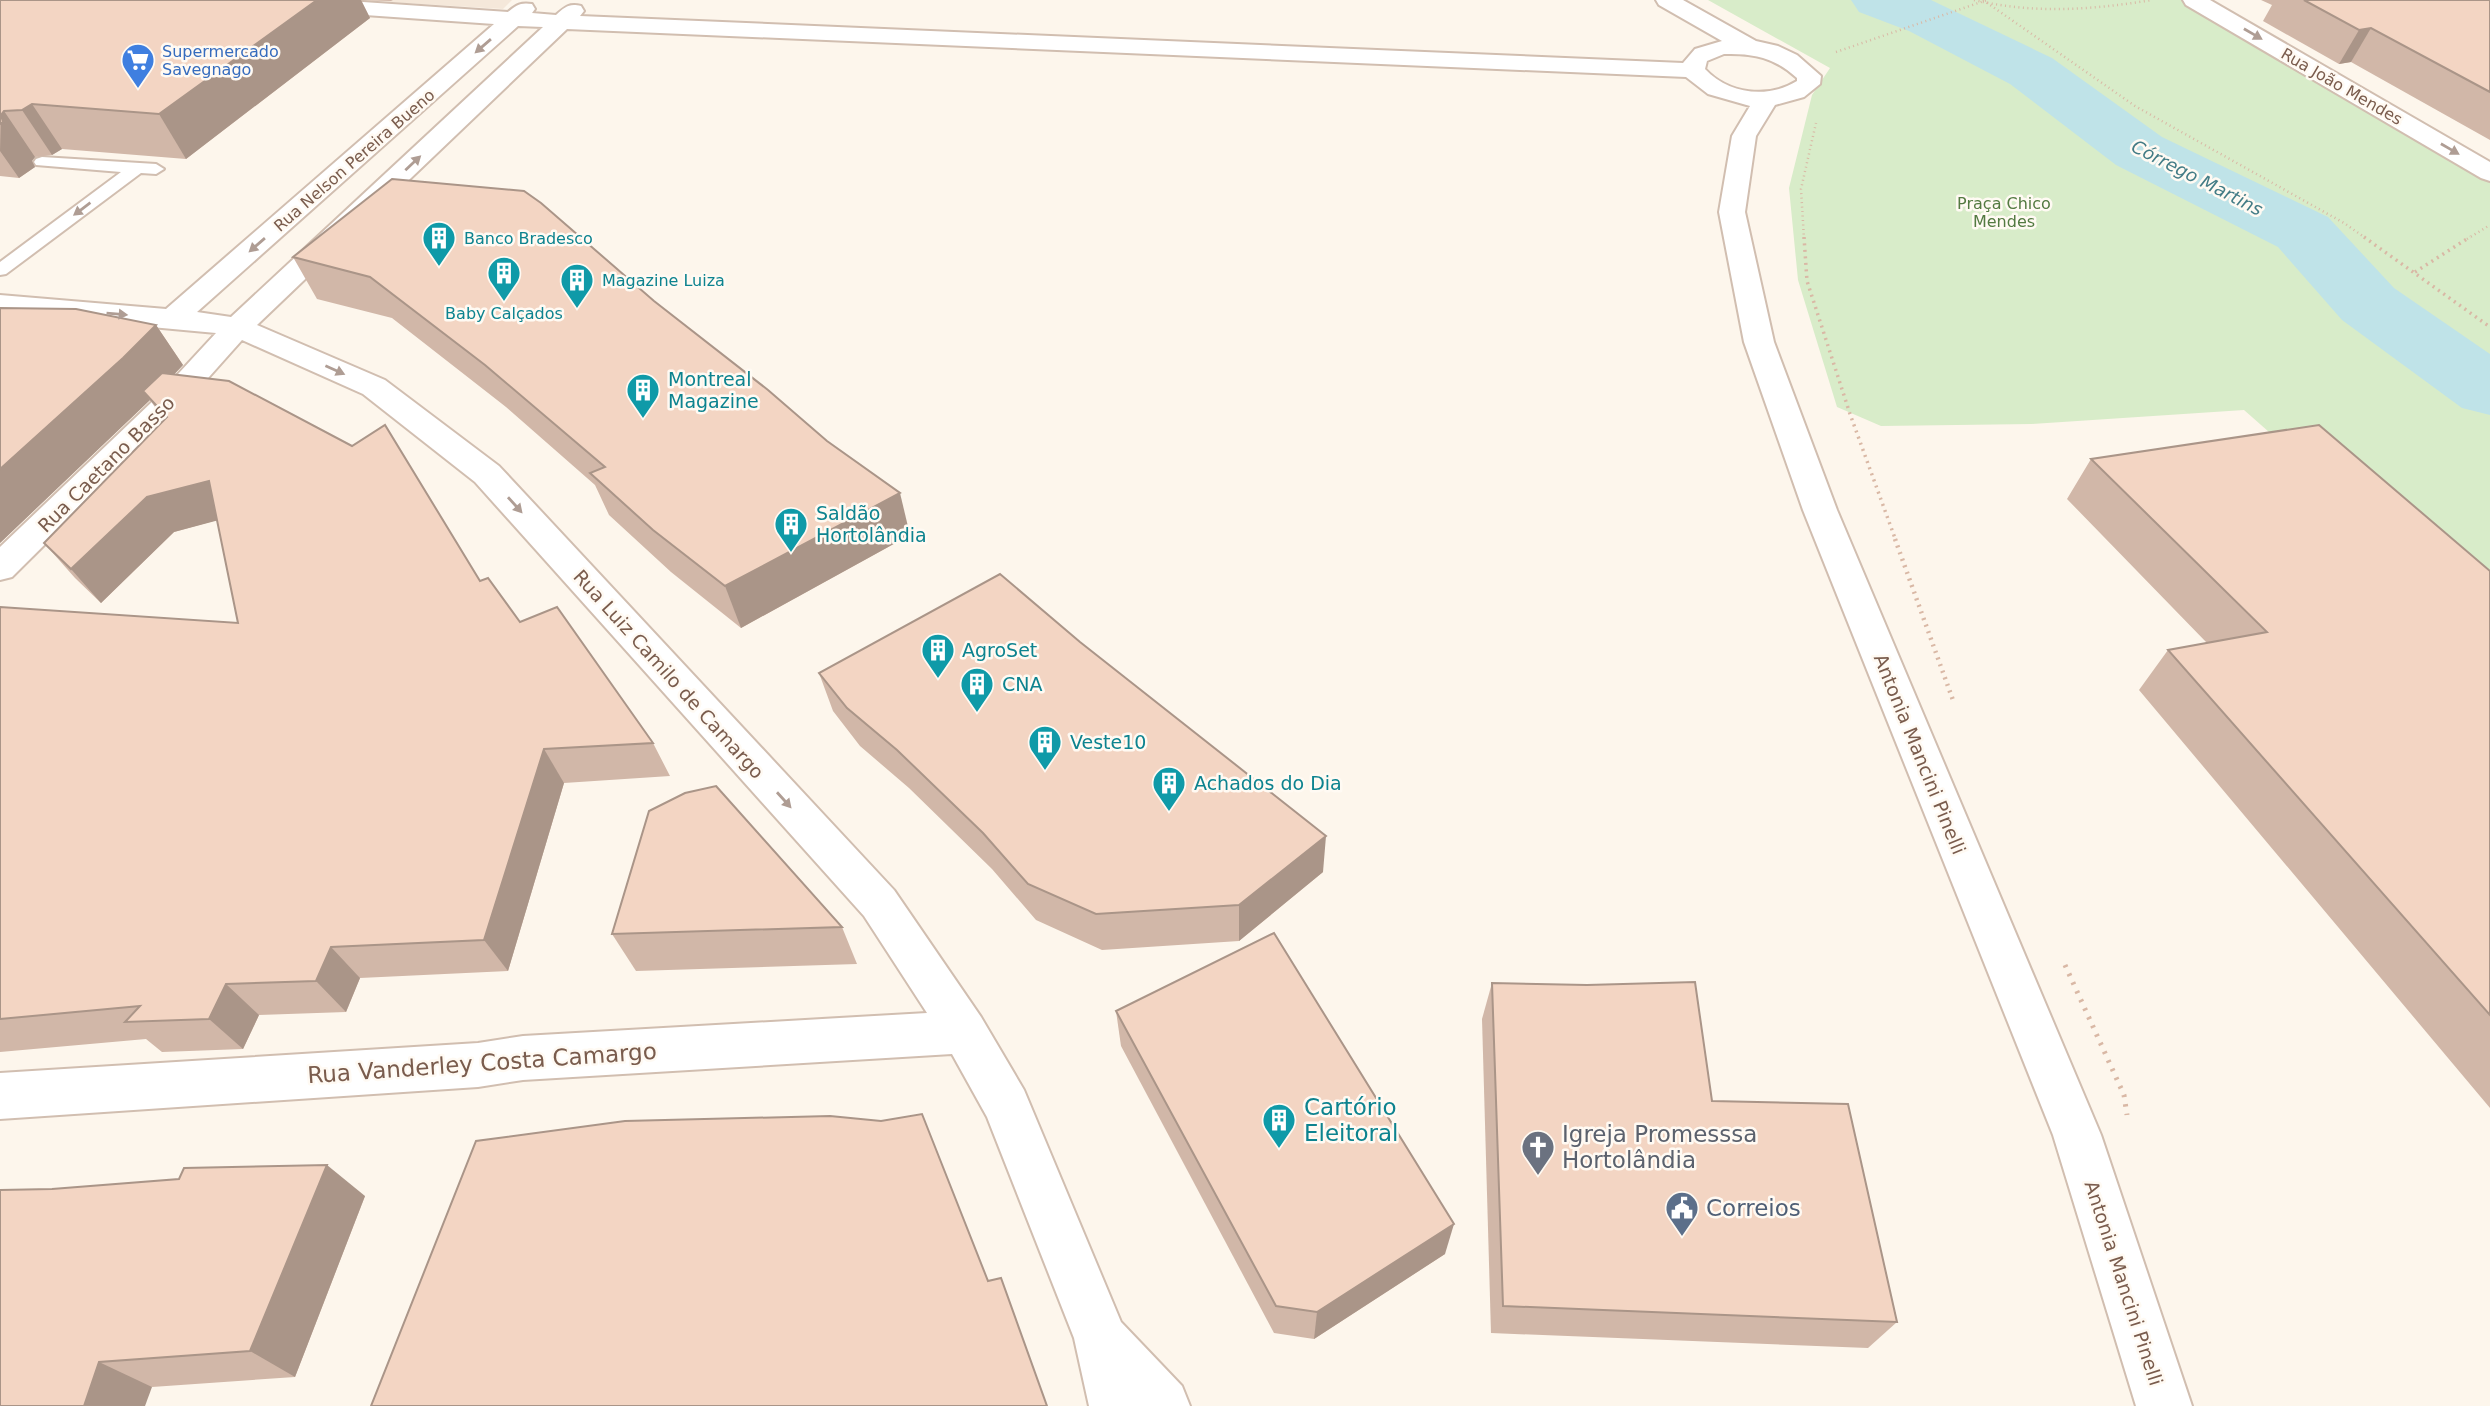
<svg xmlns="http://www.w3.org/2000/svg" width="2490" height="1406" font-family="'DejaVu Sans',sans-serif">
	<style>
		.residential { fill: #f5e8da }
		.green { fill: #d8ecc9 }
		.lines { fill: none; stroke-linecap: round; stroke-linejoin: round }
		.river { fill: #bfe3e8; fill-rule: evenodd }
		.lane-casing { stroke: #d1beb0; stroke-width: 4 }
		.street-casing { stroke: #d1beb0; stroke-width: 4 }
		.path-far3 { stroke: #d9b8a5; stroke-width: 2.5; stroke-dasharray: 1 3.5; stroke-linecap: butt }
		.path-far2 { stroke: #d9b8a5; stroke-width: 3.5; stroke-dasharray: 2 4.5; stroke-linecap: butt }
		.path-far1 { stroke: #d9b8a5; stroke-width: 4.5; stroke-dasharray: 2 5; stroke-linecap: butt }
		.path { stroke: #d9b8a5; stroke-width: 5; stroke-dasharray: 2.5 7; stroke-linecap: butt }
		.lane { fill: #fff; fill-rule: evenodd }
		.street { fill: #fff; fill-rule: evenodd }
		.wall { fill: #d1b7a8 }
		.shaded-wall { fill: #aa9588 }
		.building { fill: #f3d5c3; stroke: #aa9588; stroke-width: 2 }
		.oneway { fill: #af9d94 }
		.labels { text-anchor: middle; stroke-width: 5; stroke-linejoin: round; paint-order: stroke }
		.far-shop-label { font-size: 16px; fill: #366cbe; stroke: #fffaf3; text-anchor: start }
		.far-street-label { font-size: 16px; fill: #7a5c4d; stroke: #fffaf3 }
		.far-park-label { font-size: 16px; fill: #537a41; stroke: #fffaf3 }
		.far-culture-label { font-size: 16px; fill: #0d838f; stroke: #fffaf3; text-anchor: start }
		.far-water-label { font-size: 18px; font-style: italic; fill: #437c86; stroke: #fffaf3 }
		.culture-label { font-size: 19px; fill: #0d838f; stroke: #fffaf3; text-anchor: start }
		.street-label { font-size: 19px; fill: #7a5c4d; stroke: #fffaf3 }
		.near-street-label { font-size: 23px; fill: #7a5c4d; stroke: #fffaf3 }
		.near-culture-label { font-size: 23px; fill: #0d838f; stroke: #fffaf3; text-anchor: start }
		.near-worship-label { font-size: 23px; fill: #5b616d; stroke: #fffaf3; text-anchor: start }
		.near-service-label { font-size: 23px; fill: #4e5e75; stroke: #fffaf3; text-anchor: start }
	</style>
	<rect width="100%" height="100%" fill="#fdf6ec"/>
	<!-- residential -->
	<path class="residential" d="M356,0H512L503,9Z"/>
	<!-- green -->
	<path class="green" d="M1708,0H2186L2490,180V627L2244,410L2032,424L1881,426L1837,407L1798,280L1789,188L1812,95L1830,68Z"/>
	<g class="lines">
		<!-- river -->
		<path class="river" d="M1851,0H1931L2052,58L2162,137L2328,217L2394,288L2490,354V415L2462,408L2342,320L2278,247L2116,165L2010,84L1909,31L1859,12Z"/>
		<defs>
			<path id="lane" d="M42,157L156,164L164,169L156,174L141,173L6,274L0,275V262L121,172L36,165L34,162L36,159Z"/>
			<g id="street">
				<path d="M227,0H334L508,12C516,5 521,2 532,4L535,9L532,13L556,15C565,7 569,3 581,6L584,11L580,16L1683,63L1695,49L1722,41L1659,5L1656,0H1683L1756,41L1778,46L1797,55L1821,76L1820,84L1804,97L1775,105L1756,136L1745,212L1774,342L1837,510L2101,1135L2192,1406H2136L2053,1135L1803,510L1744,342L1719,212L1732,136L1750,106L1708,94L1686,77L567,29L257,325L385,380L499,466L894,890L981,1017L1024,1090L1121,1322L1182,1386L1190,1406H1089L1074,1338L987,1117L952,1054L523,1080L478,1087L0,1119V1073L478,1043L523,1036L927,1013L864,916L475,482L363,394L242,340L176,414L12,577L0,580V547L154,400L216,333L0,313V295L166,309L494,24L238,6L230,5ZM518,26L543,27L231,317L197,312ZM1724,54C1754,53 1775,58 1797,78V81C1768,99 1728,94 1705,69L1707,61Z"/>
				<path d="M2183,0H2210L2490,162V181L2481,178L2186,5Z"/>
			</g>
		</defs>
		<!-- lane casing -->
		<use href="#lane" class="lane-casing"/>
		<!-- street casing -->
		<use href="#street" class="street-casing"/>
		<!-- path-far3 -->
		<g class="path-far3">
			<path d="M1974,0C2034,14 2091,10 2152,0"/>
			<path d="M1983,0L2135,106L2344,223L2367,239"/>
			<path d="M1836,52L1987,0"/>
			<path d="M1804,239L1801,189L1816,123"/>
			<path d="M2467,239L2490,225"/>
		</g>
		<!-- path-far2 -->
		<g class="path-far2">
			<path d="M1804,237L1807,281L1850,414L1896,541"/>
			<path d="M2364,237L2490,327"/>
			<path d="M2415,272L2470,237"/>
		</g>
		<!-- path-far1 -->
		<path class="path-far1" d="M1895,539L1954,703"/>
		<!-- path -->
		<path class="path" d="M2065,965L2124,1095L2127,1115"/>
		<!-- lane -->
		<use href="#lane" class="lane"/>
		<!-- street -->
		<use href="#street" class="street"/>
	</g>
	<!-- wall -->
	<g class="wall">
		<path d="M0,0H393L391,1L361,0L370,18L186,159L62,149L52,155L35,157L32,161L35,167L19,178L0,176Z"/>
		<path d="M2261,0H2490V140L2351,62L2339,64L2263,21L2272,5Z"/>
		<path d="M392,179L910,535L741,628L671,572L609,515L595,485L506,407L392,318L317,299L293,257Z"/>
		<path d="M0,308L156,325L183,365L174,374L480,581L520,622L653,743L670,776L564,783L508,971L360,978L346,1012L259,1015L243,1049L162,1052L146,1039L0,1052V607L238,623L217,520L174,532L101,603L75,578L44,543L164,420L150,400L0,543Z"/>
		<path d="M2091,459L2490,571V1108L2139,690L2168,650L2207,643L2067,499Z"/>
		<path d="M819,673L1323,872L1239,941L1102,950L1036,920L992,869L909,788L860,746L833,711Z"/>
		<path d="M842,927L857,964L636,971L612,934Z"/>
		<path d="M1492,983L1712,1101L1897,1322L1868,1348L1491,1333L1482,1019Z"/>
		<path d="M1116,1011L1445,1254L1314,1339L1274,1333L1121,1046Z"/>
		<path d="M52,1189L365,1196L295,1377L152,1387L0,1406Z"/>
	</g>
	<!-- shaded-wall -->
	<g class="shaded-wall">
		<path d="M317,0H361L370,18L186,159L159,114Z"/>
		<path d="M2371,28L2351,62L2339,64L2359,30Z"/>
		<path d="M32,104L62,149L52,155L22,110Z"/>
		<path d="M4,111L35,157L32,161L35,167L19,178L0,151L1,115Z"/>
		<path d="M156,325L183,365L151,399L143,391L150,400L0,543V469Z"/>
		<path d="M209,481L234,516L174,532L101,603L71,569L147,497Z"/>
		<path d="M900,493L910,535L741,628L725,586Z"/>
		<path d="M544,749L564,783L508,971L484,940Z"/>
		<path d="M1326,836L1323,872L1239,941V905Z"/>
		<path d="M331,947L360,978L346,1012L316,981Z"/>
		<path d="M226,984L259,1015L243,1049L209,1019Z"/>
		<path d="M327,1165L365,1196L295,1377L250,1351Z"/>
		<path d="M1454,1224L1445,1254L1314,1339L1317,1312Z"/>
		<path d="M99,1362L152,1387L145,1406H84Z"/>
	</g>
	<!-- building -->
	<g class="building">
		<path d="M0,0H317L159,114L32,104L22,110L4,111L1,115L3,122L0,124Z"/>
		<path d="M2304,0H2490V92L2371,28L2359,30Z"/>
		<path d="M392,179L524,191L541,203L654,301L768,390L827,441L900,493L725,586L653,530L590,473L605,467L485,365L370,277L293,257Z"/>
		<path d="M0,308L76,309L156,325L123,358L0,469Z"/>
		<path d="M162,373L229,381L352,446L385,425L480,581L488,578L520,622L557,607L653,743L544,749L484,940L331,947L316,981L226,984L209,1019L125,1022L140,1006L0,1019V607L238,623L209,481L147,497L71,569L44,543L167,417L143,391Z"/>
		<path d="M2319,425L2490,571V1015L2168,650L2267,632L2091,459Z"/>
		<path d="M1000,574L1080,642L1326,836L1239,905L1096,914L1028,884L983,833L897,750L847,708L819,673Z"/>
		<path d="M716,786L842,927L612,934L649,811L685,793Z"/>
		<path d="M1274,933L1454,1224L1317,1312L1276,1306L1116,1011Z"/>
		<path d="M1695,982L1712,1101L1848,1104L1897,1322L1503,1306L1492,983L1587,985Z"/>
		<path d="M922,1114L988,1281L1001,1278L1047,1406H371L476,1141L625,1121L830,1116L881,1121Z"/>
		<path d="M327,1165L250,1351L99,1362L84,1406H0V1190L52,1189L179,1179L184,1168Z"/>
	</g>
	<!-- one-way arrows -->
	<defs><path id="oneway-solid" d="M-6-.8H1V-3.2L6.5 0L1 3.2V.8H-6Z" transform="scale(1.75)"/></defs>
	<g class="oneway">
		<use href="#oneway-solid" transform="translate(2253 34) rotate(30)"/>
		<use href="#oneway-solid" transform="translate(483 46) rotate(139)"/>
		<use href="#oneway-solid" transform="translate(2450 149) rotate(30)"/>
		<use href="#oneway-solid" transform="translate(413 163) rotate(-43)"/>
		<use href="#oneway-solid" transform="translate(82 209) rotate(143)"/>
		<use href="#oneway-solid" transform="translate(257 245) rotate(139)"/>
		<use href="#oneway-solid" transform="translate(117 314) rotate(5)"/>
		<use href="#oneway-solid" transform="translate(335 370) rotate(24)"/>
		<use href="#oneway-solid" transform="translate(515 505) rotate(48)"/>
		<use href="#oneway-solid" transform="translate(784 800) rotate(48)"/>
	</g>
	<!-- icons -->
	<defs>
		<symbol id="supermarket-pin" viewBox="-11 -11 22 30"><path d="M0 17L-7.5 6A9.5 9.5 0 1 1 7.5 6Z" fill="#3f7fe0" stroke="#fffaf3"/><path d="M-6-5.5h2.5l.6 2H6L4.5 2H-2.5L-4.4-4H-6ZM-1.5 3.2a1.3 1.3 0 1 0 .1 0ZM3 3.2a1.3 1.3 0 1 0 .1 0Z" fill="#fff"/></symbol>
		<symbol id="building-pin" viewBox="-11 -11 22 30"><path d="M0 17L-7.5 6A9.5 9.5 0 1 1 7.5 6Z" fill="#0f9aa8" stroke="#fffaf3"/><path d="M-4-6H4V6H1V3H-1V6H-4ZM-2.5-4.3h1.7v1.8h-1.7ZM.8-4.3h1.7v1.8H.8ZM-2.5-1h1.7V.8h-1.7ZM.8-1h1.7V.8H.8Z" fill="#fff"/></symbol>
		<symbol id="church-pin" viewBox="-11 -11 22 30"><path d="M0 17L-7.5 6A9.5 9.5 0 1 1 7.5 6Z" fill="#6b7280" stroke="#fffaf3"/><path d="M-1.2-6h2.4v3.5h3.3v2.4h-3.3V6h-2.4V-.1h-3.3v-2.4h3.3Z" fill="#fff"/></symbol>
		<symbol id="civic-pin" viewBox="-11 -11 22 30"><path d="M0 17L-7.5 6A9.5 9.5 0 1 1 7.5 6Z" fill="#5c6f8a" stroke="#fffaf3"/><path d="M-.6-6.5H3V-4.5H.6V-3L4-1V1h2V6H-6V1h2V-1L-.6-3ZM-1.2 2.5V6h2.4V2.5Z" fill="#fff"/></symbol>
	</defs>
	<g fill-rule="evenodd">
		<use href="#supermarket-pin" x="119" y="41" width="38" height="52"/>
		<use href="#building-pin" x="420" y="219" width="38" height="52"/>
		<use href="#building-pin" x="485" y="254" width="38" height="52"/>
		<use href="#building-pin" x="558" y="261" width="38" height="52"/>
		<use href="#building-pin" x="624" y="371" width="38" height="52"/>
		<use href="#building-pin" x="772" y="505" width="38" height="52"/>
		<use href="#building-pin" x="919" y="631" width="38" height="52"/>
		<use href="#building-pin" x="958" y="665" width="38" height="52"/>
		<use href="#building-pin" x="1026" y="723" width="38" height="52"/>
		<use href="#building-pin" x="1150" y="764" width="38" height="52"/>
		<use href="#building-pin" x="1260" y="1101" width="38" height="52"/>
		<use href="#church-pin" x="1519" y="1128" width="38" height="52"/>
		<use href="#civic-pin" x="1663" y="1189" width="38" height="52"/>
	</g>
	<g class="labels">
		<!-- far-shop labels -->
		<g class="far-shop-label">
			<text x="162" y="57">Supermercado<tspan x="162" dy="18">Savegnago</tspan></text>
		</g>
		<!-- far-street labels -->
		<g class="far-street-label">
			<text transform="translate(2342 86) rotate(30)" y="6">Rua João Mendes</text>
			<text transform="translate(354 160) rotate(-41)" y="6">Rua Nelson Pereira Bueno</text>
		</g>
		<!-- far-park labels -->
		<g class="far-park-label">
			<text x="2004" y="209">Praça Chico<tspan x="2004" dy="18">Mendes</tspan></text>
		</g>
		<!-- far-culture labels -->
		<g class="far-culture-label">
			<text x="464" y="244">Banco Bradesco</text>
			<text x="602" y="286">Magazine Luiza</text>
			<text x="504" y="319" text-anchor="middle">Baby Calçados</text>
		</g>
		<!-- far-water labels -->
		<g class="far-water-label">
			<text transform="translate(2197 178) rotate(27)" y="6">Córrego Martins</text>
		</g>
		<!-- culture labels -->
		<g class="culture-label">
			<text x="668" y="386">Montreal<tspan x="668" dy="22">Magazine</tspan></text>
			<text x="816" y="520">Saldão<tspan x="816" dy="22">Hortolândia</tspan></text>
			<text x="962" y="657">AgroSet</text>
			<text x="1002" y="691">CNA</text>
			<text x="1070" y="749">Veste10</text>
			<text x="1194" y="790">Achados do Dia</text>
		</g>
		<!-- street labels -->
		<g class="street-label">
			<text transform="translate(106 464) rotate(-45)" y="7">Rua Caetano Basso</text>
			<text transform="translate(669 674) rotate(48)" y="7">Rua Luiz Camilo de Camargo</text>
			<text transform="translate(1920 754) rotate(68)" y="7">Antonia Mancini Pinelli</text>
			<text transform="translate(2124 1283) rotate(72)" y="7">Antonia Mancini Pinelli</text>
		</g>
		<!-- near-street labels -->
		<g class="near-street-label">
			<text transform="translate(482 1063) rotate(-4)" y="8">Rua Vanderley Costa Camargo</text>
		</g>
		<!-- near-culture labels -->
		<g class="near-culture-label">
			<text x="1304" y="1115">Cartório<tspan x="1304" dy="26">Eleitoral</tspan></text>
		</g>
		<!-- near-worship labels -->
		<g class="near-worship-label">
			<text x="1562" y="1142">Igreja Promesssa<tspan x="1562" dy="26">Hortolândia</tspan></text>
		</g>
		<!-- near-service labels -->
		<g class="near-service-label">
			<text x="1706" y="1216">Correios</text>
		</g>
	</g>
</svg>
